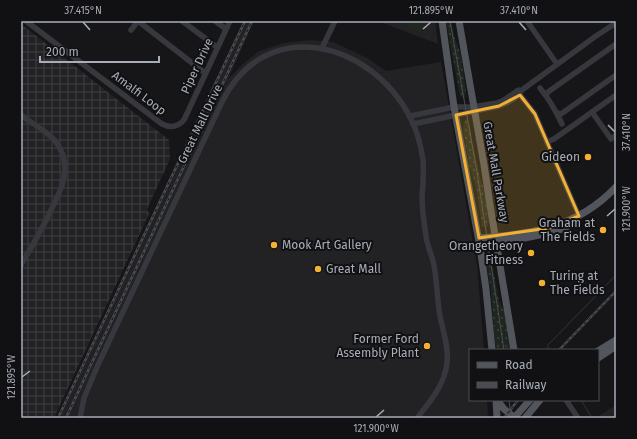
<svg xmlns="http://www.w3.org/2000/svg" width="637" height="439" font-family="'Fira Sans',sans-serif">
	<style>
		.built { fill: #222225 }
		.industrial { fill: url(#industrial-grid) }
		.grass { fill: url(#grass-dots) }
		.garden { fill: #1e261f }
		.lines { fill: none; stroke-linecap: round; stroke-linejoin: round }
		.stream { stroke: #2c353c; stroke-width: 1 }
		.minor { stroke: #37383d; stroke-width: 5.5 }
		.major { stroke: #53555c; stroke-width: 7 }
		.tram { stroke: #4a4c52; stroke-width: 1 }
		.rail-casing { stroke: #4a4c52; stroke-width: 2.5 }
		.rail { stroke: #111113; stroke-width: 1; stroke-dasharray: 3; stroke-linecap: butt }
		.marked { fill: #f2b134; fill-opacity: 0.2; stroke: #f2b134; stroke-width: 3; stroke-linejoin: round }
		.ticks { fill: none; stroke: #a8adb8; stroke-width: 1.5 }
		.poi-dot { fill: #f2b134; stroke: #111113; stroke-width: 1.5 }
		.labels { text-anchor: middle; stroke-width: 4; stroke-linejoin: round; paint-order: stroke }
		.street-label { font-size: 12px; fill: #a8adb8; stroke: #111113 }
		.poi-label { font-size: 12px; fill: #a8adb8; stroke: #111113; text-anchor: end }
		.neatline { fill: none; stroke: #a8adb8; stroke-width: 1.5 }
		.ticks-label { font-size: 10px; text-anchor: middle; fill: #a8adb8 }
	</style>
	<defs>
		<pattern id="industrial-grid" width="8" height="8" patternUnits="userSpaceOnUse"><rect width="8" height="8" fill="#222225"/><path d="M0 4h8M4 0v8" fill="none" stroke="#3f3f43"/></pattern>
		<pattern id="grass-dots" width="8" height="8" patternUnits="userSpaceOnUse"><rect width="8" height="8" fill="#1e261f"/><path d="M2 2h.1M6 6h.1" fill="none" stroke="#3c433d" stroke-width="1.8" stroke-linecap="round"/></pattern>
	</defs>
	<rect width="100%" height="100%" fill="#161618"/>
	<!-- built -->
	<g class="built">
		<path d="M243,21H254L228,79L243,64L259,51L284,43L309,40L333,42L367,58L386,71L441,62L477,265L484,350H470V400H487L488,418H57Z"/>
		<path d="M378,21H435L438,44Z"/>
		<path d="M616,405V418H597V417Z"/>
	</g>
	<!-- industrial -->
	<path class="industrial" d="M21,24L169,140L170,159L147,209L149,214L54,418H21Z"/>
	<!-- grass -->
	<g class="grass">
		<path d="M446,21H451L455,39L460,52L463,70L466,91L465,98L460,96Z"/>
		<path d="M466,120H468L469,122C472,137 474,153 478,168C481,185 494,211 487,228L482,226L476,186L469,165L463,129L464,122Z"/>
		<path d="M487,252H489L490,253L499,301L505,313L511,350H496L495,342L491,291L486,260V255Z"/>
	</g>
	<!-- garden -->
	<path class="garden" d="M409,21H415L424,24L421,33L406,27Z"/>
	<g class="lines">
		<!-- stream -->
		<g class="stream">
			<path d="M548,350V345L616,275"/>
			<path d="M581,400L592,418"/>
		</g>
		<!-- minor -->
		<g class="minor">
			<path d="M26,21L162,124C170,128 178,127 184,120L230,21"/>
			<path d="M182,21L217,47"/>
			<path d="M215,21L226,29"/>
			<path d="M527,21L557,64"/>
			<path d="M131,30L138,21L205,73"/>
			<path d="M322,48L335,21"/>
			<path d="M540,88C549,99 556,111 562,124"/>
			<path d="M517,91L535,114L547,142L554,139L616,95"/>
			<path d="M546,95L548,92L616,44"/>
			<path d="M592,112L611,139L616,135"/>
			<path d="M557,113L561,114L616,75"/>
			<path d="M21,115C32,124 46,130 55,141C62,149 65,160 65,170C64,184 58,196 52,208C43,228 32,246 21,265"/>
			<path d="M409,116L415,115L454,107H473L497,103L504,100L517,91L519,90"/>
			<path d="M413,124L499,106C507,103 518,98 522,90L596,36L616,23"/>
			<path d="M547,142L579,216"/>
			<path d="M566,400L578,418"/>
			<path d="M80,418L84,398L97,367L222,102C265,14 371,41 410,117C417,130 421,146 423,160C424,173 423,184 422,197C422,210 424,223 426,236C427,246 432,255 434,265C437,281 437,299 440,316C443,331 449,348 447,363C445,384 430,402 417,418"/>
		</g>
		<!-- major -->
		<g class="major">
			<path d="M442,21L454,107L480,247L486,289L492,350"/>
			<path d="M459,21L484,165L490,205L514,350"/>
			<path d="M479,238C533,234 577,228 616,187"/>
			<path d="M480,247L554,232L575,224"/>
			<path d="M598,351L616,340"/>
			<path d="M598,358L616,346"/>
			<path d="M496,400L497,418"/>
			<path d="M497,400L504,409L515,418"/>
			<path d="M514,418L530,400"/>
			<path d="M525,418L540,400"/>
		</g>
		<!-- tram -->
		<g class="tram">
			<path d="M450,21L477,172L504,350"/>
			<path d="M509,400L511,418"/>
		</g>
		<defs>
			<g id="rail">
				<path d="M559,350L616,291"/>
				<path d="M58,418L245,21"/>
				<path d="M66,418L252,21"/>
				<path d="M504,418L518,400"/>
			</g>
		</defs>
		<!-- rail casing -->
		<use href="#rail" class="rail-casing"/>
		<!-- rail -->
		<use href="#rail" class="rail"/>
	</g>
	<!-- marked area -->
	<path class="marked" d="M520,95L535,114L579,216L549,228L479,238L456,115L499,106Z"/>
	<!-- ticks -->
	<path class="ticks" d="M83,22L90,30M519,22L526,30M423,29L431,22M608,125L615,132M607,216L615,209M22,377L30,371M376,417L384,410"/>
	<!-- markers -->
	<g class="poi-dot">
		<circle cx="588" cy="157" r="4"/>
		<circle cx="603" cy="230" r="4"/>
		<circle cx="274" cy="245" r="4"/>
		<circle cx="531" cy="253" r="4"/>
		<circle cx="318" cy="269" r="4"/>
		<circle cx="542" cy="283" r="4"/>
		<circle cx="427" cy="346" r="4"/>
	</g>
	<g class="labels">
		<!-- street labels -->
		<g class="street-label">
			<text transform="translate(197 66) rotate(-65)" y="4">Piper Drive</text>
			<text transform="translate(139 93) rotate(37)" y="4">Amalfi Loop</text>
			<text transform="translate(200 124) rotate(-64)" y="4">Great Mall Drive</text>
			<text transform="translate(496 172) rotate(80)" y="4">Great Mall Parkway</text>
		</g>
		<!-- poi labels -->
		<g class="poi-label">
			<text x="580" y="161">Gideon</text>
			<text x="595" y="227">Graham at<tspan x="595" dy="14">The Fields</tspan></text>
			<text x="282" y="249" text-anchor="start">Mook Art Gallery</text>
			<text x="523" y="250">Orangetheory<tspan x="523" dy="14">Fitness</tspan></text>
			<text x="326" y="273" text-anchor="start">Great Mall</text>
			<text x="550" y="280" text-anchor="start">Turing at<tspan x="550" dy="14">The Fields</tspan></text>
			<text x="419" y="343">Former Ford<tspan x="419" dy="14">Assembly Plant</tspan></text>
		</g>
	</g>
	<!-- border -->
	<rect width="637" height="439" fill="none" stroke="#111113" stroke-width="44"/>
	<!-- legend -->
	<rect x="469" y="349" width="130" height="52" fill="#111113" stroke="#4d4f55"/>
	<rect x="477" y="362" width="20" height="6" fill="#53555c" stroke="#4d4f55"/>
	<text x="505" y="369" font-size="12" fill="#a8adb8">Road</text>
	<rect x="477" y="382" width="20" height="6" fill="#4a4c52" stroke="#4d4f55"/>
	<text x="505" y="389" font-size="12" fill="#a8adb8">Railway</text>
	<!-- scale -->
	<path d="M40 56v6h119v-6" fill="none" stroke="#a8adb8" stroke-width="2"/>
	<text x="46" y="56" font-size="12" fill="#a8adb8" stroke="#111113" stroke-width="3" paint-order="stroke">200 m</text>
	<rect x="22" y="22" width="593" height="395" class="neatline"/>
	<g class="ticks-label">
		<text x="83" y="14">37.415°N</text>
		<text x="431" y="14">121.895°W</text>
		<text x="519" y="14">37.410°N</text>
		<text transform="translate(626 132) rotate(-90)" y="4">37.410°N</text>
		<text transform="translate(626 209) rotate(-90)" y="4">121.900°W</text>
		<text transform="translate(11 377) rotate(-90)" y="4">121.895°W</text>
		<text x="376" y="432">121.900°W</text>
	</g>
</svg>
